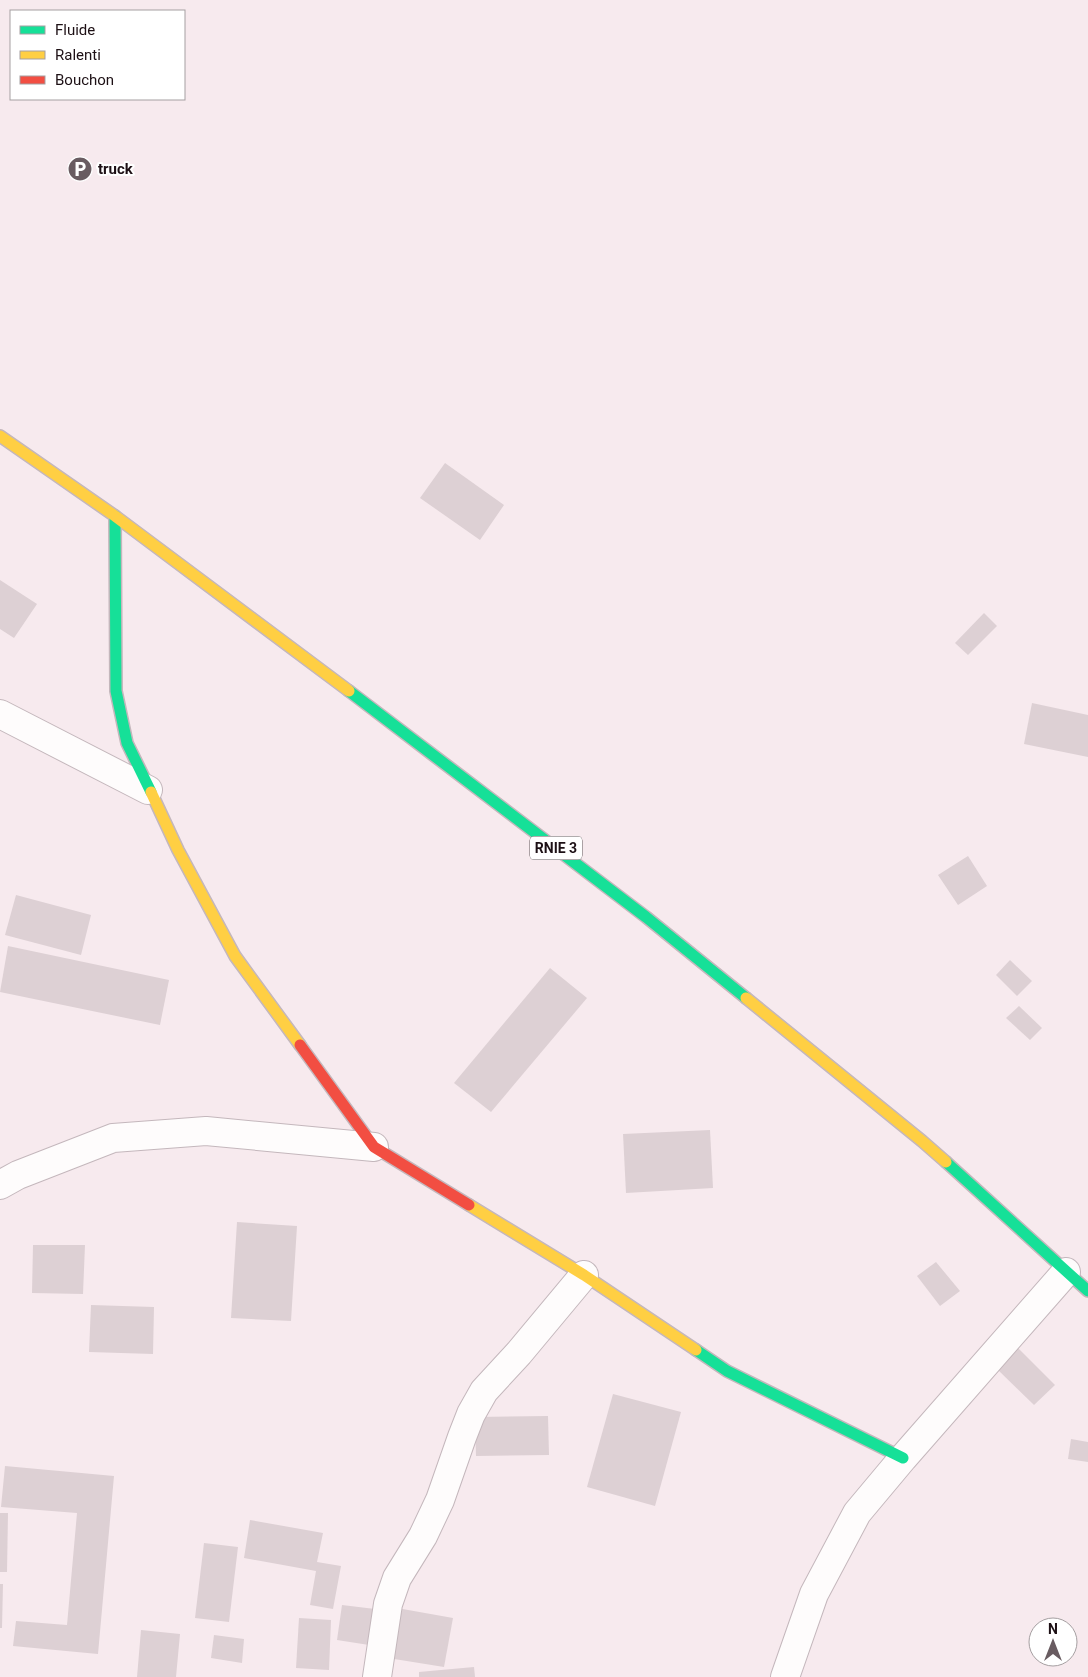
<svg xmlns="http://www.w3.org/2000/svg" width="1088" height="1677" font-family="Roboto,sans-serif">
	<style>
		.building { fill: #ddd0d4 }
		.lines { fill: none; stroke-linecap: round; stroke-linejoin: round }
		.street-casing { stroke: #c4b7bc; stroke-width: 30 }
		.fast-casing { stroke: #c4b7bc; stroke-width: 14 }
		.slow-casing { stroke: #c4b7bc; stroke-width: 14 }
		.jam-casing { stroke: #c4b7bc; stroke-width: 14 }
		.street { stroke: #fefcfc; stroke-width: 28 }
		.fast { stroke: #16e098; stroke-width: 11 }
		.slow { stroke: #ffcf43; stroke-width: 11 }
		.jam { stroke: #f24e42; stroke-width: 11 }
		.labels { text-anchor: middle; stroke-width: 4; stroke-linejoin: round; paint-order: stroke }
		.shield { fill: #fff; stroke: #61585b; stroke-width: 1 }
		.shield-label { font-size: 14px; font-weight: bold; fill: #1d1015 }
		.poi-label { font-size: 15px; font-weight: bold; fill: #1d1015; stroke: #fff; text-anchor: start }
	</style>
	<rect width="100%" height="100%" fill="#f7eaee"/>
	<!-- building -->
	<g class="building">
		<path d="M445,463L504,505L480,540L420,498Z"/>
		<path d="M0,580L37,604L14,638L0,629Z"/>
		<path d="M984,613L997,626L968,655L955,643Z"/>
		<path d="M1032,703L1088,715V757L1024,744Z"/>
		<path d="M968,856L987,886L958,905L938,875Z"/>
		<path d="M16,895L91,915L81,955L5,935Z"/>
		<path d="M8,946L169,980L160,1025L0,992Z"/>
		<path d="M1010,960L1032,981L1017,996L996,975Z"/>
		<path d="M550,968L587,998L491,1112L454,1083Z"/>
		<path d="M1019,1006L1042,1028L1030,1040L1006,1018Z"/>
		<path d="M710,1130L713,1188L626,1193L623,1134Z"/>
		<path d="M237,1222L297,1226L291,1321L231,1318Z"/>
		<path d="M33,1245H85L83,1294L32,1293Z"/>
		<path d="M936,1262L960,1291L940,1306L917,1276Z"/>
		<path d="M91,1305L154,1307L153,1354L89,1352Z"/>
		<path d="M1018,1348L1055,1385L1034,1405L997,1369Z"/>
		<path d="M613,1394L681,1412L655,1506L587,1487Z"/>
		<path d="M548,1416L549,1455L476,1456L475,1417Z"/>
		<path d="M1071,1439L1088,1442V1462L1068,1459Z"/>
		<path d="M5,1466L114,1476L98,1654L13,1646L16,1621L67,1625L77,1513L1,1507Z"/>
		<path d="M0,1513H8L7,1572H0Z"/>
		<path d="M250,1520L323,1533L317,1562L341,1566L333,1609L310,1605L316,1571L244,1558Z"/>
		<path d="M204,1543L238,1547L229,1622L195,1618Z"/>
		<path d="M0,1584H3L2,1628H0Z"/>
		<path d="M342,1605L375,1609L369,1645L337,1640Z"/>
		<path d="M397,1608L453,1618L444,1667L388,1658Z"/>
		<path d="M299,1618L331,1620L329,1670L296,1668Z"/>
		<path d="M141,1630L180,1634L176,1677H137Z"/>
		<path d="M214,1635L244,1639L242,1663L211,1658Z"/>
		<path d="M474,1667L475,1677H419V1672Z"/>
	</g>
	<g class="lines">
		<defs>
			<g id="street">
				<path d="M0,714L148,790"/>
				<path d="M0,1185L18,1175L113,1138L206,1131L374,1147"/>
				<path d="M377,1677L388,1604L397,1578L423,1536L440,1500L462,1437L471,1414L484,1391L519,1353L584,1275"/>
				<path d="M785,1677L814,1594L857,1513L903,1458L1066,1272"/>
			</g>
			<g id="fast">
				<path d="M115,516L116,691L127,743L151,792"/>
				<path d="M349,691L646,917L746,998"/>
				<path d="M946,1162L1088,1291"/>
				<path d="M696,1350L727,1371L903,1458"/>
			</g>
			<g id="slow">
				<path d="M0,436L115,516L349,691"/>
				<path d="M151,792L178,850L235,956L300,1045"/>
				<path d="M746,998L922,1141L946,1162"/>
				<path d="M469,1205L584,1275L696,1350"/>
			</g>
			<path id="jam" d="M300,1045L374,1147L469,1205"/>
		</defs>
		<!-- street casing -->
		<use href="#street" class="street-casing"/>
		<!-- fast casing -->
		<use href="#fast" class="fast-casing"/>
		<!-- slow casing -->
		<use href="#slow" class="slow-casing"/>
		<!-- jam casing -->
		<use href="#jam" class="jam-casing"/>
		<!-- street -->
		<use href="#street" class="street"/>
		<!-- fast -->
		<use href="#fast" class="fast"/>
		<!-- slow -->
		<use href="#slow" class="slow"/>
		<!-- jam -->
		<use href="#jam" class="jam"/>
	</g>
	<!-- icons -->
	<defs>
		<symbol id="parking-disc" viewBox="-11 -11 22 22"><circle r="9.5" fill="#695c61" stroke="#fff"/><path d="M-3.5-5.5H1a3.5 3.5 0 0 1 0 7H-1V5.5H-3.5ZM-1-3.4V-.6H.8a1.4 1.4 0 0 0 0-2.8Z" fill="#fff"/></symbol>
	</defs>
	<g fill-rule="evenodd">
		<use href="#parking-disc" x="66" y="155" width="28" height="28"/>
	</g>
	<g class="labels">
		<!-- shield labels -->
		<rect class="shield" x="530" y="836.5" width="52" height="23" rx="4"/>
		<g class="shield-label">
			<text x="556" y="853">RNIE 3</text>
		</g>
		<!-- poi labels -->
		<g class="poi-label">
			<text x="98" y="174">truck</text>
		</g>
	</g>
	<!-- legend -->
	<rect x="10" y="10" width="175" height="90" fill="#ffffff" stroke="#a59fa1"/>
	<rect x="20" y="26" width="25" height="8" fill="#16e098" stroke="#a59fa1"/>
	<text x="55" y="35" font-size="15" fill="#1d1015">Fluide</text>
	<rect x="20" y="51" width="25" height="8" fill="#ffcf43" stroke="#a59fa1"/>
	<text x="55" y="60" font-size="15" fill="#1d1015">Ralenti</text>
	<rect x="20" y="76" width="25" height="8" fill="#f24e42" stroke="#a59fa1"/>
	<text x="55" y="85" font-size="15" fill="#1d1015">Bouchon</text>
	<!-- north arrow -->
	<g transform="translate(1053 1642)"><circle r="24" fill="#ffffff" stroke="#a59fa1"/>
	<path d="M0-4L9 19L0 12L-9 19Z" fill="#695c61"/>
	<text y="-8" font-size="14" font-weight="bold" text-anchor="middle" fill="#1d1015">N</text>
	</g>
</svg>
